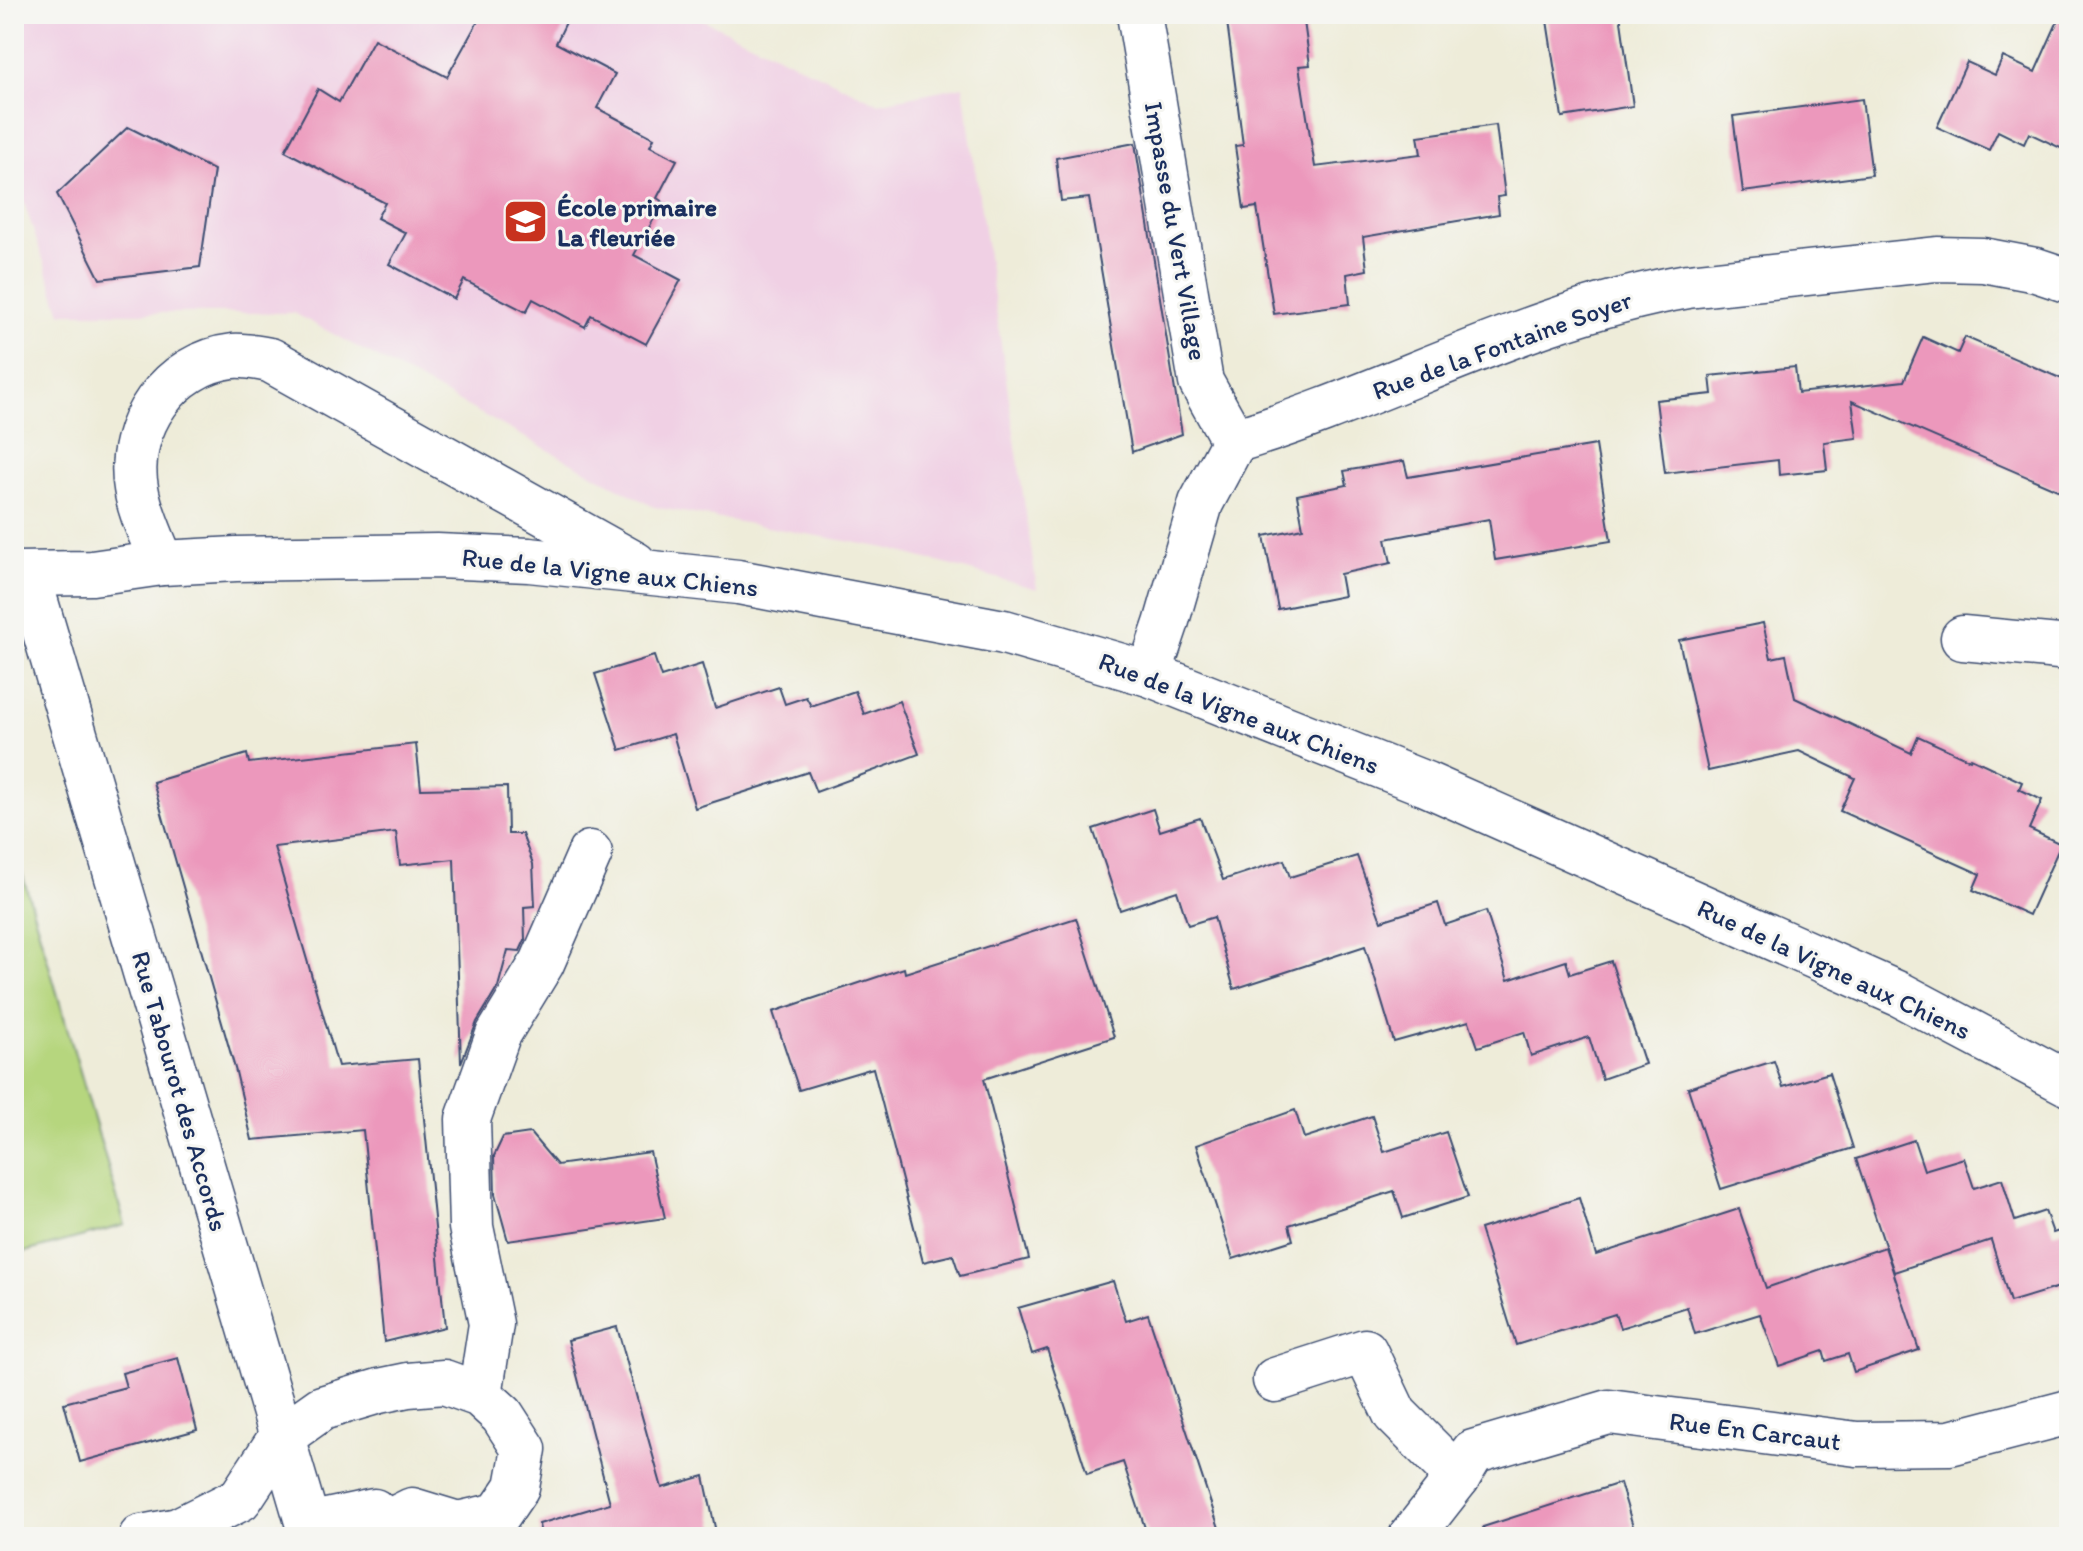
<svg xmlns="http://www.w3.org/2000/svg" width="2083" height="1551" font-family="Itim,sans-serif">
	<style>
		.built { fill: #f0d0e4 }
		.green { fill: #b6d67e; stroke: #68826e; stroke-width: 2 }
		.building { fill: #ec98bc }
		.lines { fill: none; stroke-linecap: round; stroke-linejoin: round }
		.minor-casing { stroke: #3b4b70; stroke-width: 47 }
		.minor { stroke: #fff; stroke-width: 44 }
		.labels { text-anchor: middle; stroke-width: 6; stroke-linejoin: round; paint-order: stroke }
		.poi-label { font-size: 26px; font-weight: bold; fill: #1b2f5e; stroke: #f6f6f2; text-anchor: start }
		.street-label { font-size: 26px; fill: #1b2f5e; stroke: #f6f6f2 }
	</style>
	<rect width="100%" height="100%" fill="#f6f6f2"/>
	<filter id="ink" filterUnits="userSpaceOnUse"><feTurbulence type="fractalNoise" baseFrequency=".0125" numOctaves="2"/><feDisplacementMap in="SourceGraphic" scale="16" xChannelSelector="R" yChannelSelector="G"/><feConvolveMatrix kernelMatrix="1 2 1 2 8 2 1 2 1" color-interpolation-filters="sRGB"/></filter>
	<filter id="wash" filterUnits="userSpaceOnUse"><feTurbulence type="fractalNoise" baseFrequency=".006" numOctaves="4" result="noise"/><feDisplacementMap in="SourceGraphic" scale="32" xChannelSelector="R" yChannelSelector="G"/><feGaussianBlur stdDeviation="1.8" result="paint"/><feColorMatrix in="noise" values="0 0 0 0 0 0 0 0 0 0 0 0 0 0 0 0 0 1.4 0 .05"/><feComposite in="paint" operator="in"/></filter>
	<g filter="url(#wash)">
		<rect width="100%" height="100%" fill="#eeecd9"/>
		<!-- built -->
		<path class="built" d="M14,14H691L878,103L963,86L1037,589L886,548L654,507L294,313H61L14,173Z"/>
		<!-- green -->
		<path class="green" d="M14,846L125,1225L14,1255Z"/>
		<g id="blocks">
			<!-- building -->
			<g class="building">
				<path d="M482,14H570L556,43L615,74L597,108L654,138L650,146L677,160L657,198L663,202L634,255L681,280L646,344L591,315L585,327L533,299L526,312L464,280L454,299L389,264L406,233L377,218L385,203L285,151L318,89L339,102L374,39L447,77Z"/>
				<path d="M1226,14H1303L1310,65L1299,66L1315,167L1421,154L1418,136L1496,125L1505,196L1497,197L1499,214L1363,237L1367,270L1347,274L1350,304L1274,314L1257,207L1244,209L1235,146L1243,145Z"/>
				<path d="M1546,14H1620L1633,106L1562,117Z"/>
				<path d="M2061,14H2069V152L2029,133L2024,144L1998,131L1989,150L1937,127L1967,62L1995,75L2003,57L2035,72Z"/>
				<path d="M1862,99L1872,175L1743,192L1733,116Z"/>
				<path d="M128,127L214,170L200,267L100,279L57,194Z"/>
				<path d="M1135,143L1182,434L1132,452L1089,198L1061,201L1056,158Z"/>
				<path d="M1923,337L1958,353L1965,337L2069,382V495L1852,401L1857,438L1824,442L1827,470L1779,475L1778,460L1665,473L1656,400L1712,394L1710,376L1795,367L1798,393L1904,381Z"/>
				<path d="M1596,445L1611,541L1495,560L1489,519L1386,539L1391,563L1340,574L1344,596L1278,609L1264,536L1303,528L1297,495L1347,485L1344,471L1404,461L1408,477Z"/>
				<path d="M1763,623L1771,658L1786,655L1795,698L1911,753L1918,736L1970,760L1971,758L2022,782L2019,789L2042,800L2029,829L2061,844L2029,915L1973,890L1980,874L1840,811L1855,778L1799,751L1708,771L1679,640Z"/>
				<path d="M654,656L661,677L702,664L715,708L779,687L785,704L806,697L811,706L855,691L864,714L899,701L919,754L816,792L808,772L695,808L673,734L620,750L595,674Z"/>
				<path d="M416,744L421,789L507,787L508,834H522L533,864L535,906L524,907L525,940L520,951L508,950L498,987L477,1022L461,1063L454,859L400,865L396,832L274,847L338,1066L418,1059L445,1327L384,1342L363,1130L252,1140L236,1072L153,782L247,754L249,763Z"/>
				<path d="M1153,809L1160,831L1200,818L1223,880L1284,860L1290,877L1357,856L1381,921L1438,903L1445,925L1486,911L1508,980L1566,961L1570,974L1611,961L1645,1064L1602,1079L1589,1037L1531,1056L1524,1032L1478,1047L1469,1021L1394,1042L1365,946L1234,989L1214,917L1188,925L1177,891L1120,910L1093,829Z"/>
				<path d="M1076,918L1114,1037L984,1079L1029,1259L960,1276L953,1255L923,1262L873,1068L799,1090L773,1012L904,968L905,973Z"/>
				<path d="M1774,1061L1783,1087L1829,1073L1853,1148L1721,1189L1688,1088Z"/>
				<path d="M1295,1110L1304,1138L1372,1116L1384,1152L1446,1132L1468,1197L1403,1218L1394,1191L1289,1225L1293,1240L1233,1259L1196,1145Z"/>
				<path d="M530,1133L557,1165L650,1152L665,1218L508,1241L495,1194L494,1156L503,1137Z"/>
				<path d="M1914,1140L1924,1170L1964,1158L1974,1188L2002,1179L2015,1221L2045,1211L2053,1233L2069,1228V1284L2010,1302L1991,1240L1894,1272L1856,1159Z"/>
				<path d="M1579,1198L1596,1255L1739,1209L1766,1288L1885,1247L1919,1350L1854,1372L1848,1354L1826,1361L1823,1351L1779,1366L1760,1314L1695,1334L1687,1307L1620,1328L1615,1314L1516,1345L1480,1229Z"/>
				<path d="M1113,1281L1126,1321L1148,1314L1222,1537H1148L1123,1462L1087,1474L1047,1349L1032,1354L1018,1308Z"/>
				<path d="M617,1327L662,1488L704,1476L717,1537H541L539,1524L610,1503L568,1340Z"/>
				<path d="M178,1358L197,1430L80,1462L64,1403L126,1387L122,1373Z"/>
				<path d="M1620,1483L1633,1526L1599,1537H1485L1483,1527Z"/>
			</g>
		</g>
	</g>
	<g filter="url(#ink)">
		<use href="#blocks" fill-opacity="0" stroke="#3b4b70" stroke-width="2"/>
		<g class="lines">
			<defs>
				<g id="minor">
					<path d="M1139,14L1201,382L1234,441"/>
					<path d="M162,563C153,539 140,514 136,488C125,427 170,363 233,356C245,355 259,358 270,360L635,564"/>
					<path d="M14,574L92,573L162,563L236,559L437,556L529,560L738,582L1004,632L1149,674L1426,784L1901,995L2069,1084"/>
					<path d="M28,575L308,1525L374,1511L378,1537"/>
					<path d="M1963,638L2069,648"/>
					<path d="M1149,674L1166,624L1201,503L1234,441C1387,395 1530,313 1688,286L1937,259L1983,260L2036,270L2069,281"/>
					<path d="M1275,1380L1365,1351L1395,1414L1458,1477"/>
					<path d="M480,1395L491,1324L471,1227L468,1119L498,1035L542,963L590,853"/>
					<path d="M141,1537L178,1530L240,1499L281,1437L322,1408L379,1391L408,1385L444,1382L480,1395L502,1415L524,1449L517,1487L498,1515L458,1524L412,1510L376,1528L372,1537"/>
					<path d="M1411,1537L1458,1477L1473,1452L1609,1412L1857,1444L1950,1443L2069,1412"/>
				</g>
			</defs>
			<!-- minor casing -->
			<use href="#minor" class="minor-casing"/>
			<!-- minor -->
			<use href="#minor" class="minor"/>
		</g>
	</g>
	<!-- icons -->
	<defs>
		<symbol id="school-square" viewBox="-11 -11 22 22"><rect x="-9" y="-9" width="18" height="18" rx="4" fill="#c8321e" stroke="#f6f6f2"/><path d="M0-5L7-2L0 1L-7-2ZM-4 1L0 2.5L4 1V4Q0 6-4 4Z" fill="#fff"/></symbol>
	</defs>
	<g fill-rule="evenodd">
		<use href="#school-square" x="500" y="196" width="51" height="51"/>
	</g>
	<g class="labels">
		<!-- poi labels -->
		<g class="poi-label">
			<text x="557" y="216">École primaire<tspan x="557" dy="30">La fleuriée</tspan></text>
		</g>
		<!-- street labels -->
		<g class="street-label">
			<text transform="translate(1176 231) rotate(80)" y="9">Impasse du Vert Village</text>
			<text transform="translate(1502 345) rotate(-20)" y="9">Rue de la Fontaine Soyer</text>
			<text transform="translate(610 572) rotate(6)" y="9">Rue de la Vigne aux Chiens</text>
			<text transform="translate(1239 713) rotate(21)" y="9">Rue de la Vigne aux Chiens</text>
			<text transform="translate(1834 969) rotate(25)" y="9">Rue de la Vigne aux Chiens</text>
			<text transform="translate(180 1091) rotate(74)" y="9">Rue Tabourot des Accords</text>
			<text transform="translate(1755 1431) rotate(7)" y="9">Rue En Carcaut</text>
		</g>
	</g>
	<!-- margin -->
	<rect width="2083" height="1551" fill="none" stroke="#f6f6f2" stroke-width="48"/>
</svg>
